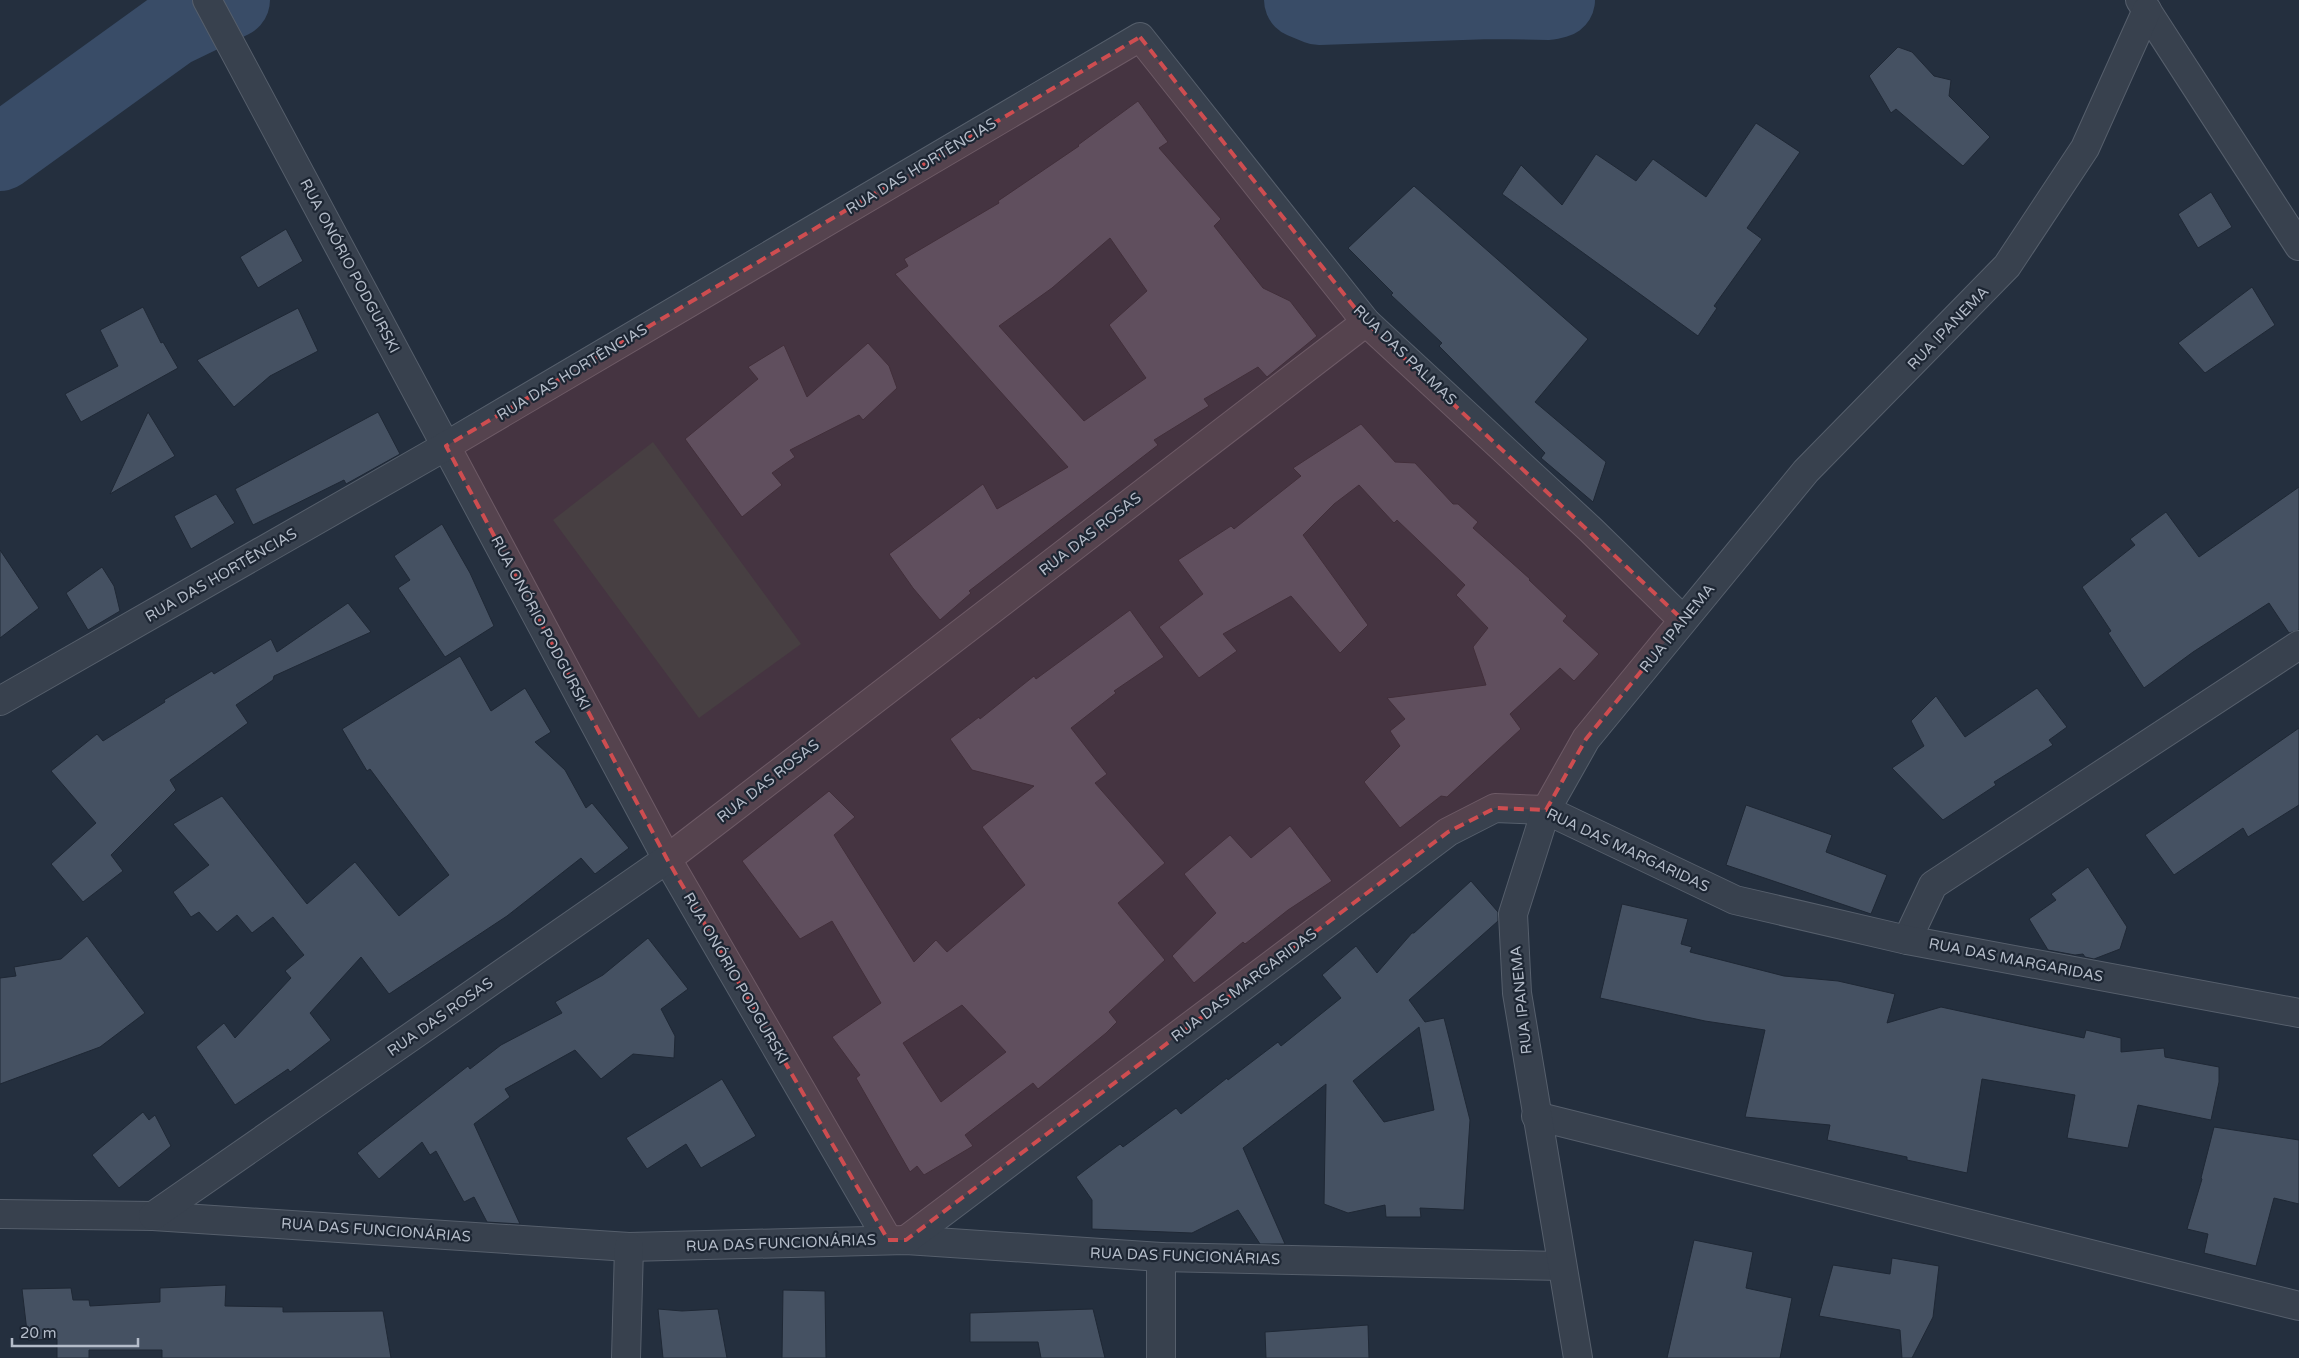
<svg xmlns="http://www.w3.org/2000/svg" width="2299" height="1358" font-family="'Varela Round',sans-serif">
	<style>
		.green { fill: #263c3f }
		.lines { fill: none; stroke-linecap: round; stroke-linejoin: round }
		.river { stroke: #394c67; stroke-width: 76 }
		.building { fill: #455162; stroke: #1f2835; fill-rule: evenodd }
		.minor-casing { stroke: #565f6c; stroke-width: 30 }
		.minor { stroke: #38414e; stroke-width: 28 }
		.marked { fill: #ce4d50; fill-opacity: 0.2; stroke: #ce4d50; stroke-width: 4; stroke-dasharray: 10 6; stroke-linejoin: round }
		.labels { text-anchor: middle; stroke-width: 4.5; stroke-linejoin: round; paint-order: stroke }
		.street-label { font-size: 15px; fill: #b4bcc9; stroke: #1d2633 }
	</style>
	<rect width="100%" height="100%" fill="#242f3e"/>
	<!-- green -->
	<path class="green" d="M653,442L801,644L699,718L553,520Z"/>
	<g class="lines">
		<!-- river -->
		<g class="river">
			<path d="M1302,0L1319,7L1490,1L1549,2L1557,0"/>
			<path d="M0,153L172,29L232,0"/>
		</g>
	</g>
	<!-- building -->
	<g class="building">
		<path d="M1898,47L1912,52L1934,76L1951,80L1949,96L1990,137L1963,166L1896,109L1891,113L1869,76Z"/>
		<path d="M1138,101L1168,142L1159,148L1221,219L1214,226L1263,288L1290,301L1317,336L1267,377L1258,367L1204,399L1209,406L1154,440L1158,445L969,591L971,593L940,620L913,588L889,554L983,484L997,509L1068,467L895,274L908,266L904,259L999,203L998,201L1079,146L1078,145ZM1110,238L1147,291L1109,325L1146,378L1084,421L999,326L1052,288Z"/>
		<path d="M1756,123L1800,152L1747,228L1762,239L1714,306L1717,308L1698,336L1502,194L1521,165L1562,205L1596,154L1636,181L1653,159L1706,197Z"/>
		<path d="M1414,186L1588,339L1535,402L1606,462L1593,502L1541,458L1545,453L1439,346L1442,343L1391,295L1393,293L1348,248Z"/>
		<path d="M2211,192L2232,227L2198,248L2178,214Z"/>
		<path d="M286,229L303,261L258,288L240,257Z"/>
		<path d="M2252,287L2275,325L2205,373L2178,343Z"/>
		<path d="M143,307L161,343L163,342L178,368L81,422L65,394L118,366L100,330Z"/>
		<path d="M298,308L318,351L270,376L234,407L197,360Z"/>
		<path d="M868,343L889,366L897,388L863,420L859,415L790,450L795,457L772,473L782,485L742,517L685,439L758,379L748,367L784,345L807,397Z"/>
		<path d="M148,412L175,456L110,494Z"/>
		<path d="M378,412L400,454L346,484L344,480L253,525L235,489Z"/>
		<path d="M1361,424L1395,462L1415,463L1453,504H1458L1478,522L1473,528L1530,579L1529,580L1567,616L1563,621L1599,654L1574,681L1560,668L1510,714L1521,729L1447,797L1441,796L1400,828L1364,782L1400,746L1390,731L1405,719L1387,698L1486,685L1473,647L1488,628L1456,595L1465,585L1397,520L1394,523L1359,485L1334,504L1303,535L1368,625L1340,653L1291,596L1223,634L1237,651L1199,678L1159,627L1203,594L1178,560L1231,526L1234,529L1301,476L1293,468Z"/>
		<path d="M2299,487V630L2289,633L2269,603L2193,652L2144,688L2108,633L2111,631L2082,587L2135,545L2130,539L2166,512L2199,557Z"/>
		<path d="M216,494L235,523L191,549L174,516Z"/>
		<path d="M442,524L470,573L494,626L445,657L398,588L410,580L394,556Z"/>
		<path d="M0,550L39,608L0,638Z"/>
		<path d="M102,567L114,586L120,611L88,630L66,593Z"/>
		<path d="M348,603L371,632L274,676L273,680L236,705L248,723L170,780L176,790L111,855L123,871L83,902L51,864L96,823L51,771L97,734L103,741L165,702L164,700L212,671L214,674L271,639L277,652Z"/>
		<path d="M1130,610L1164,657L1114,691L1116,693L1071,728L1107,774L1095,783L1165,863L1118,903L1165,960L1109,1012L1117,1022L1106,1033L1038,1089L1033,1083L965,1135L973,1146L924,1175L917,1166L910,1172L856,1078L860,1075L832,1037L881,1003L832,921L800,939L742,861L829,791L855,817L834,835L914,962L936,940L947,952L1025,885L982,827L1034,786L972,770L950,739L979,717L980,719L1034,676L1036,679ZM962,1005L1006,1052L941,1102L903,1043Z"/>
		<path d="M460,656L491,711L525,688L551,732L535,742L565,770L586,808L592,803L629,848L595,874L581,858L507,916L389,994L361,957L310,1013L331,1040L290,1072L288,1069L235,1105L196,1047L224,1023L235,1038L291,978L285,971L304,955L273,917L252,933L237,915L217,932L199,912L191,917L173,892L209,865L173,824L222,796L307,904L355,862L399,916L449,875L370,769L367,771L342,729Z"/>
		<path d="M2037,688L2067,727L2049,740L2053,745L1994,782L1996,785L1943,820L1892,768L1924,746L1911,721L1936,696L1965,737Z"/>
		<path d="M2299,728V805L2248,837L2243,828L2174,875L2145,835Z"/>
		<path d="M1746,805L1832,835L1826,852L1887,875L1871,914L1726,865Z"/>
		<path d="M1290,826L1332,881L1288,910L1245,944L1243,942L1194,983L1172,956L1216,913L1184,874L1230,835L1251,858Z"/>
		<path d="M2088,867L2127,927L2120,949L2094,959L2085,957L2083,954L2075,955L2048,950L2029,919L2056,900L2051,894Z"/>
		<path d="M1471,881L1498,912V921L1409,1000L1425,1022L1444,1018L1470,1120L1464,1210L1420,1208L1421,1217H1386L1385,1205L1348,1213L1324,1204L1326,1084L1243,1148L1285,1244H1260L1238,1210L1192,1233L1092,1229V1200L1076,1177L1120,1144L1123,1147L1176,1108L1181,1114L1227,1078L1228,1080L1278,1042L1281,1046L1341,998L1322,975L1356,946L1377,973L1412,933H1414ZM1419,1027L1434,1110L1384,1122L1353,1081Z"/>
		<path d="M1622,904L1688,919L1681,944L1692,947L1690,952L1784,976L1838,981L1895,994L1887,1023L1941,1007L2084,1038L2086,1030L2121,1038V1052L2164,1048L2165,1057L2219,1067V1082L2211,1120L2138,1105L2128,1148L2067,1138L2075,1095L1982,1079L1967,1173L1907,1160V1157L1827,1140L1830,1125L1745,1117L1765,1030L1705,1021L1600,998Z"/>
		<path d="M87,936L145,1013L100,1047L0,1084V978L16,976L14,967L61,959Z"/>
		<path d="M648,938L688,989L661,1009L675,1036L674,1058L633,1054L601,1079L575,1050L505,1089L510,1097L474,1124L520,1224L487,1222L474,1197L464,1202L436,1151L430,1155L422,1142L379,1179L357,1153L468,1066L470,1069L501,1045L562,1013L555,1002L603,975Z"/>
		<path d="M722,1079L756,1136L701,1168L686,1144L647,1169L626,1138Z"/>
		<path d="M143,1112L149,1120L155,1115L171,1146L119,1188L92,1155Z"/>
		<path d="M2214,1127L2299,1140V1204L2274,1198L2256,1266L2204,1253L2208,1234L2187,1229L2202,1179L2201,1178Z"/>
		<path d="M1694,1240L1753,1252L1746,1288L1792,1298L1780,1358H1667Z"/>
		<path d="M1892,1258L1939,1266L1933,1317L1912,1358H1902L1900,1330L1819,1316L1833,1265L1890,1274Z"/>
		<path d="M226,1285L225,1306L283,1307V1312L383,1311L391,1358H162V1350H89V1358H57V1339L28,1340L22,1289L71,1288L73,1300H89L90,1306L160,1302V1288Z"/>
		<path d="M783,1290L825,1291L826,1358H782Z"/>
		<path d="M658,1309L682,1311L718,1309L727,1358H663Z"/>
		<path d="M1093,1309L1105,1358H1041L1038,1342H970V1313Z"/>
		<path d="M1368,1325L1369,1358H1266L1265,1332Z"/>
	</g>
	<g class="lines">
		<defs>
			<g id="minor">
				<path d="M207,0L667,859L888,1240"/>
				<path d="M2140,0L2299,246"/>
				<path d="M0,701L446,446L1140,37L1366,322L1591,530L1683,620"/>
				<path d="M1907,940L1933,885L2299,645"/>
				<path d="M1536,1116L2299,1306"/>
				<path d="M0,1214L153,1216L629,1247L906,1240L1161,1257L1562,1266"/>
				<path d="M153,1216L667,859L1366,322"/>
				<path d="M906,1240L1448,832L1495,808L1546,810L1735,900L1907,940L2299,1013"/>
				<path d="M1161,1257V1358"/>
				<path d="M626,1358L629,1247"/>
				<path d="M1578,1358L1517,993L1513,914L1546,810L1586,739L1806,471L2007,266L2085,148L2147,10"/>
			</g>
		</defs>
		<!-- minor casing -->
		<use href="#minor" class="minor-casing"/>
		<!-- minor -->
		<use href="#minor" class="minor"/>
	</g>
	<!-- marked area -->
	<path class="marked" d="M1140,37L1366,322L1683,620L1586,739L1546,810L1495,808L1448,832L906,1240H888L667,859L446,446Z"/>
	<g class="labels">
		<!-- street labels -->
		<g class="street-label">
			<text transform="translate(921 166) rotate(-31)" y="5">RUA DAS HORTÊNCIAS</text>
			<text transform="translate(350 266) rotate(62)" y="5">RUA ONÓRIO PODGURSKI</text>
			<text transform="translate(1948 328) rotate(-46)" y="5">RUA IPANEMA</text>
			<text transform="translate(1405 355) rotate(44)" y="5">RUA DAS PALMAS</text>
			<text transform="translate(572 372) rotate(-31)" y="5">RUA DAS HORTÊNCIAS</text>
			<text transform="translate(1090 534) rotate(-38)" y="5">RUA DAS ROSAS</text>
			<text transform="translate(221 575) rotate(-30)" y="5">RUA DAS HORTÊNCIAS</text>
			<text transform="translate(541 623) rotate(62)" y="5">RUA ONÓRIO PODGURSKI</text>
			<text transform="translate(1677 628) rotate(-51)" y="5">RUA IPANEMA</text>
			<text transform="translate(768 781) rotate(-38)" y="5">RUA DAS ROSAS</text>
			<text transform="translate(1628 850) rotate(25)" y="5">RUA DAS MARGARIDAS</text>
			<text transform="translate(2016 960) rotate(11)" y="5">RUA DAS MARGARIDAS</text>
			<text transform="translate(736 978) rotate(60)" y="5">RUA ONÓRIO PODGURSKI</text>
			<text transform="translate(1244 985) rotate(-37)" y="5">RUA DAS MARGARIDAS</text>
			<text transform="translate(1521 1000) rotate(-96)" y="5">RUA IPANEMA</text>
			<text transform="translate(440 1017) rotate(-35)" y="5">RUA DAS ROSAS</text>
			<text transform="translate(376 1230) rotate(4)" y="5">RUA DAS FUNCIONÁRIAS</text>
			<text transform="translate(781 1243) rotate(-2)" y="5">RUA DAS FUNCIONÁRIAS</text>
			<text transform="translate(1185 1256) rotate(2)" y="5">RUA DAS FUNCIONÁRIAS</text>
		</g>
	</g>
	<!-- scale -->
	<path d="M12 1338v8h126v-8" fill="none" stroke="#b4bcc9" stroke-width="2.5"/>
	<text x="20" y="1338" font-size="15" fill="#b4bcc9" stroke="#1d2633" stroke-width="4" paint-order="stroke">20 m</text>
</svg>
